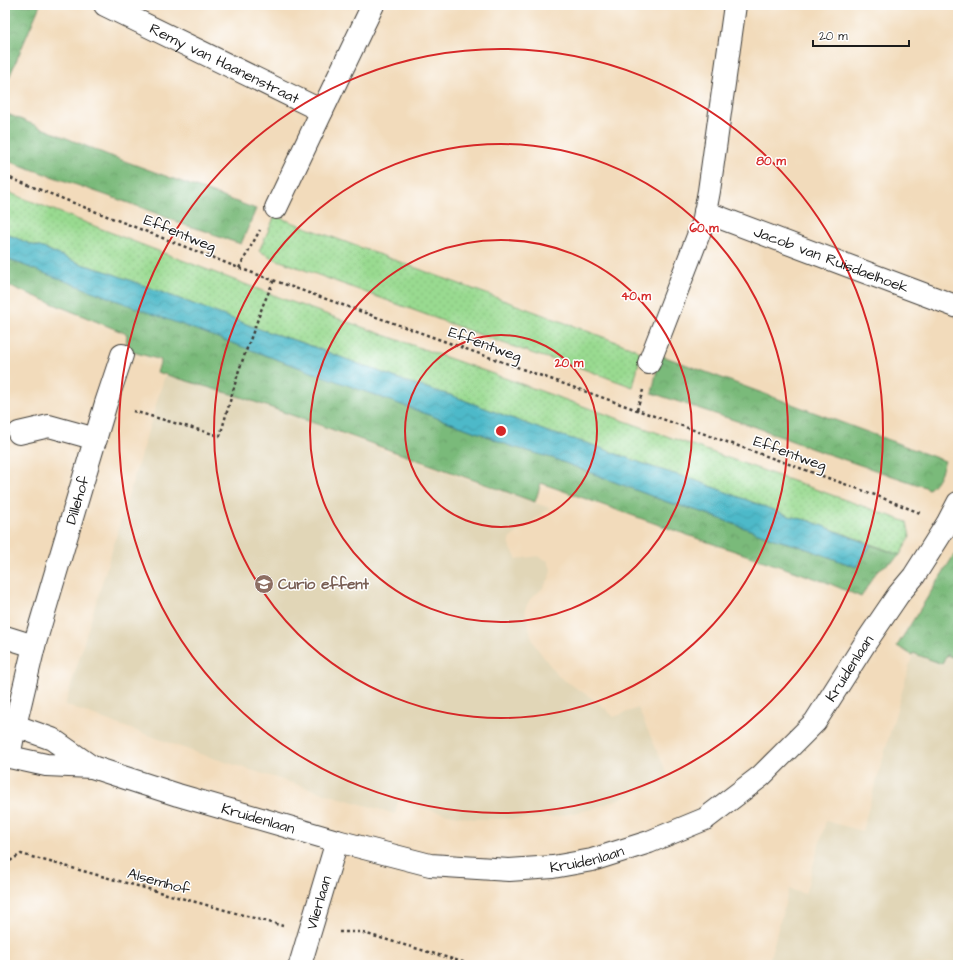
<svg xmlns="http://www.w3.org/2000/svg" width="963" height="970" font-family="'Architects Daughter',sans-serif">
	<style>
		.built { fill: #e1d6b7 }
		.grass { fill: url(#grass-dots); stroke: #5a7b56 }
		.forest { fill: url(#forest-crowns); stroke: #4b6b4b }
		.water { fill: url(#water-waves); stroke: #346a72 }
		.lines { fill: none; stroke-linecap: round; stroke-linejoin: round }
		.minor-casing { stroke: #3c3934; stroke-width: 24 }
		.path { stroke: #3c3934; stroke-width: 2.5; stroke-dasharray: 3 3; stroke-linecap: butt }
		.minor { stroke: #fff; stroke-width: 22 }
		.ring { fill: none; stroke: #d62828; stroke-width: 2 }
		.labels { text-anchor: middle; stroke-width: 3; stroke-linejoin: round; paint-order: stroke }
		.street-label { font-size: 15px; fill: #1c1c1c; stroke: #fff }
		.education-label { font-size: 15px; font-weight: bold; fill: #785e54; stroke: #fff; text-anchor: start }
		.centre { fill: #d62828; stroke: #fff; stroke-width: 2 }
		.ring-label { font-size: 12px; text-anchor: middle; font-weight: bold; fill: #d62828; stroke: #fff; stroke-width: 3; stroke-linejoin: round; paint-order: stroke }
	</style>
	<defs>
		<pattern id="grass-dots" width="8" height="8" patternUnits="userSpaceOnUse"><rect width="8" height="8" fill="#99da90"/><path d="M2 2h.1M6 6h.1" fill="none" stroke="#83ba7c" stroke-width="1.8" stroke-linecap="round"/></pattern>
		<pattern id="forest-crowns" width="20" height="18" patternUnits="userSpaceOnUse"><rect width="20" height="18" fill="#7aba7a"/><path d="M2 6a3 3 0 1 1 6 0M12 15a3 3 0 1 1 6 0" fill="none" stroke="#699f69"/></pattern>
		<pattern id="water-waves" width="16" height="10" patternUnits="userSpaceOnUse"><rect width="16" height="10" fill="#4db9c9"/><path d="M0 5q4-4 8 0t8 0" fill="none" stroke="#439eac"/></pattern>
	</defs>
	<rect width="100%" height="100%" fill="#fff"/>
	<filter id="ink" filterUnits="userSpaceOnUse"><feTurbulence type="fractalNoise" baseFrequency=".025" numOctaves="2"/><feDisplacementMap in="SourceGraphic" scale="8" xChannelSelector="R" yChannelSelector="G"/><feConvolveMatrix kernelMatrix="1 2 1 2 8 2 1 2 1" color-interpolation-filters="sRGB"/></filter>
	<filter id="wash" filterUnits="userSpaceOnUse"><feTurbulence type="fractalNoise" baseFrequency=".012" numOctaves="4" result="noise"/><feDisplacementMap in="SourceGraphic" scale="16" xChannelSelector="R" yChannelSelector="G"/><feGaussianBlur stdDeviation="0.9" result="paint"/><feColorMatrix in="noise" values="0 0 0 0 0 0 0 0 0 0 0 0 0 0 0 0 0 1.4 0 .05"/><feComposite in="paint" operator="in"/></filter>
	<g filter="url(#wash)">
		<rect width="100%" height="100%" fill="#f2dbbb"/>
		<!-- built -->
		<g class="built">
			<path d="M165,375L242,397L264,406L424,465L550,508L509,539L511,549L517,559L538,556L548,561L551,569L549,579L542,589L530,599L525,609L531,636L536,647L558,676L599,703L614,717L638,708L670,780L592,809L555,817L507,819H473L438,812L398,801L395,814L320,792L232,764L200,754L65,705Z"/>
			<path d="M913,653L942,664L946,655L958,659V965H768L789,889L805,894L826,821L862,831Z"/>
		</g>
		<!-- grass -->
		<g class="grass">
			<path d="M5,191L140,244L289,301L907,522L910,537L900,555L810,521L789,516L697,481L652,467L590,444L548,432L453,396L407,382L303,343L262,330L108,272L78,263L46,249L30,244L5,233Z"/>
			<path d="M275,216L633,348L641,353L633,387L573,365L537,355L500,342L275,259L259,251Z"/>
		</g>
		<!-- forest -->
		<g class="forest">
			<path d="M5,5H40L5,87Z"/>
			<path d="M5,113L108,155L256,209L241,244L213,235L209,232L185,225L140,207L5,160Z"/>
			<path d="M5,258L484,435L510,446L552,458L667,502L702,512L774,539L799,546L856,567L871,545L900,555C895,561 888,563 881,568C873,574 867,588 861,597L826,582L696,538L541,483L535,502L241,397L157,372L161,360L126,350L127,334L5,284Z"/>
			<path d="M660,355L945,461C941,472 939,481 929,489L925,487L813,449L761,429L652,393Z"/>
			<path d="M958,553V659L946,655L942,664L913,653L912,655L897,646L954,555Z"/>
		</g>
		<!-- water -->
		<path class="water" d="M5,233L30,244L46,249L78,263L108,272L262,330L303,343L407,382L453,396L548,432L590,444L652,467L697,481L789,516L810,521L871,545L856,567L799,546L774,539L702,512L667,502L552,458L510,446L484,435L155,315L33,269L5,258Z"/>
	</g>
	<g filter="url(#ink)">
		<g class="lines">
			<defs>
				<g id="minor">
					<path id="s1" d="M105,5L322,111L373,5"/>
					<path d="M276,208L322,111"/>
					<path id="s2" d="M705,212L958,307"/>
					<path d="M649,363L703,223L709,191L735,5"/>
					<path d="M19,433L49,426L96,439"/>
					<path d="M5,637L34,646"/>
					<path d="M5,722L52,739L92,767"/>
					<path id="s3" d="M5,756L46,765L92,767L178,795L337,841L430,865L509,870L553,867L592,860L649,842L705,819L761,776L815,722L864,645L898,595L914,576L947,524L958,503"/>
					<path id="s4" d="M9,757L15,726L34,646L106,403L122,355"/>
					<path id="s5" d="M300,965L337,841"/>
				</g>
			</defs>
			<!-- minor casing -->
			<use href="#minor" class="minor-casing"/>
			<!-- path -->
			<g class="path">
				<path d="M5,176L239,268L870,493L920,513"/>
				<path d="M239,268L260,230"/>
				<path d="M637,410L643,390"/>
				<path d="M133,411L220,436L239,370L263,305L274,280"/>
				<path d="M5,864L21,854L283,926"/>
				<path d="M339,932H360L473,965"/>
			</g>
			<!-- minor -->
			<use href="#minor" class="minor"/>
		</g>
	</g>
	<!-- distance rings -->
	<g class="ring">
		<circle cx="501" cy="431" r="96"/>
		<circle cx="501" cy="431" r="191"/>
		<circle cx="501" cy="431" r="287"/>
		<circle cx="501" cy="431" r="382"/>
	</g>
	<!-- icons -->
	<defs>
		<symbol id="school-disc" viewBox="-11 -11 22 22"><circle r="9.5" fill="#8d6e63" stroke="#fff"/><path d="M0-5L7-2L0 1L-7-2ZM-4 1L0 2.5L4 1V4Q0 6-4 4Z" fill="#fff"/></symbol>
	</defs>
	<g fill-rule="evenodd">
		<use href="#school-disc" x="253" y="573" width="22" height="22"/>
	</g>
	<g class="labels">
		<!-- street labels -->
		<g class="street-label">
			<text dy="5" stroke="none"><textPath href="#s1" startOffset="133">Remy van Haanenstraat</textPath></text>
			<text transform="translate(180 233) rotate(22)" y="5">Effentweg</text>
			<text dy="5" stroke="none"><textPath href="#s2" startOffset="135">Jacob van Ruisdaelhoek</textPath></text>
			<text transform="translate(485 344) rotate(20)" y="5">Effentweg</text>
			<text transform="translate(790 453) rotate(20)" y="5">Effentweg</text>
			<text dy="5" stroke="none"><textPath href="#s4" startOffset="266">Dillehof</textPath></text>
			<text dy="5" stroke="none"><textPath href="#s3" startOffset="934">Kruidenlaan</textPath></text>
			<text dy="5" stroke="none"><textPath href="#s3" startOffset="262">Kruidenlaan</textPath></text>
			<text dy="5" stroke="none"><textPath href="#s3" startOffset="598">Kruidenlaan</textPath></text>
			<text transform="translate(159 881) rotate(15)" y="5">Alsemhof</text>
			<text dy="5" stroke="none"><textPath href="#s5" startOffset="65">Vlierlaan</textPath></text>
		</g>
		<!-- education labels -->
		<g class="education-label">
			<text x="278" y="589">Curio effent</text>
		</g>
	</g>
	<circle cx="501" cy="431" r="6" class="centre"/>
	<g class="ring-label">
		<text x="771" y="165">80 m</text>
		<text x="704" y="232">60 m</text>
		<text x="636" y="300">40 m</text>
		<text x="569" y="367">20 m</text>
	</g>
	<!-- margin -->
	<rect width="963" height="970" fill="none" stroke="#fff" stroke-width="20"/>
	<!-- scale -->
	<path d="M813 40v6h96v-6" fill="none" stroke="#1c1c1c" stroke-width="2"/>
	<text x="819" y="40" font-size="12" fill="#1c1c1c" stroke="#ffffff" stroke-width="3" paint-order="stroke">20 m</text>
</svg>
